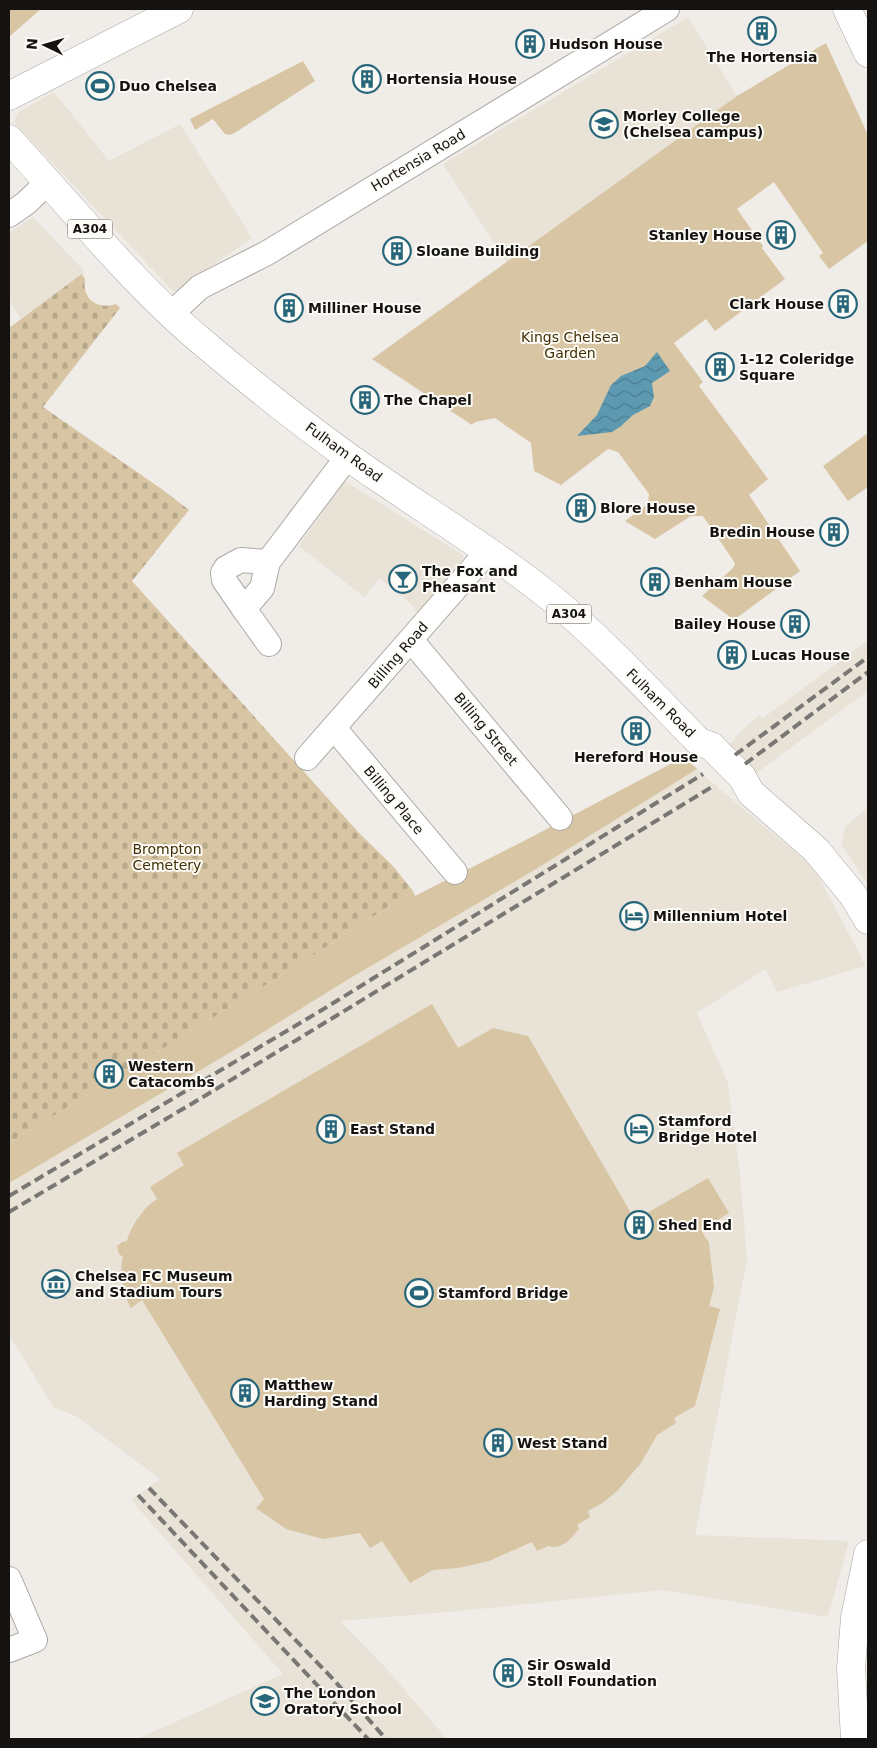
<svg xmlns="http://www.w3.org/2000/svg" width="877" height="1748" font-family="'DejaVu Sans',sans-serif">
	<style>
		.built { fill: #e8e2d7 }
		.green { fill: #d8c5a3 }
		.cemetery { fill: url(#cemetery-stones) }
		.water { fill: url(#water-waves) }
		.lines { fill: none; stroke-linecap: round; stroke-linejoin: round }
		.minor-casing { stroke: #aba9a5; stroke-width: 26 }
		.primary-casing { stroke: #aba9a5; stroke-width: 29 }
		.trunk-casing { stroke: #aba9a5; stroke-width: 29 }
		.minor { stroke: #fff; stroke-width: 24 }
		.primary { stroke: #fff; stroke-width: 28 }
		.trunk { stroke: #fff; stroke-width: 28 }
		.rail { stroke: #797774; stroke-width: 4; stroke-dasharray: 10 5; stroke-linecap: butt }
		.labels { text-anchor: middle; stroke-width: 4; stroke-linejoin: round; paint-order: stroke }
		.shield { fill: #fdfbf6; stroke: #5a5956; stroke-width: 1 }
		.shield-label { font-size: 12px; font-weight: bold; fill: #141311 }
		.poi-label { font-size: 14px; font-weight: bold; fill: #141311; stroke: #fdfbf6; text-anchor: start }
		.street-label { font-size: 14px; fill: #141311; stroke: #fdfbf6 }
		.park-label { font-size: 14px; fill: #422f05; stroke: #fdfbf6 }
	</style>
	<defs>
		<pattern id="cemetery-stones" width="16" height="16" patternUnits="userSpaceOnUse" patternTransform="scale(1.25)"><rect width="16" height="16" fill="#d8c5a3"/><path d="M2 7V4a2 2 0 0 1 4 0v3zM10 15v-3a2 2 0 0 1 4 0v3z" fill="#b8a88b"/></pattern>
		<pattern id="water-waves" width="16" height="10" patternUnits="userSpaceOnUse" patternTransform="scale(1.25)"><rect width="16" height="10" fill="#5d9ab1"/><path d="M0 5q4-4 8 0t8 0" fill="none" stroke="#4c7c8f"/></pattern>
	</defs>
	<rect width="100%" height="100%" fill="#f0ede9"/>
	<!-- built -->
	<g class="built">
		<path d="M688,17L737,96L506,262L443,164Z"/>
		<path d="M54,92L109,161L180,124L252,238L174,292L14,122L18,112Z"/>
		<path d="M33,217L85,272L21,319L9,301V233Z"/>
		<path d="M345,481L464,556L418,620L414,607L380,578L364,597L299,546Z"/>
		<path d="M868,640V691L755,774L728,747L741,731L759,715L763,718Z"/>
		<path d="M684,757L715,785L814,868L866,966L777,992L765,969L697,1013L728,1083L740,1175L747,1259L695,1535L849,1541L828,1617L662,1590L460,1611L340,1621L385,1667L447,1739H137L283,1674L131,1500L160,1479L76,1416L54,1408L9,1335V1143L290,970L413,891L415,896L524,841Z"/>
		<path d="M868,807V884L841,844L845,827Z"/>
	</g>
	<!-- green -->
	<g class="green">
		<path d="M9,9H41L10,36Z"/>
		<path d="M826,43L868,135V241L829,269L819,256L823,253L774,182L737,209L763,246L762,248L785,279L715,331L706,319L674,343L703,382L699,386L768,479L749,495L800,571L734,620L702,596L733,568L735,563L703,516H691L655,539L625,521L648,504L649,494L618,452L608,449L561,485L534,471L531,443L495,418L475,422L472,425L372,359L737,96Z"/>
		<path d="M303,61L315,81L236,132L230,135L225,134L213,119L195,130L190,119Z"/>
		<path d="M868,433V487L848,501L823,466Z"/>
		<path d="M684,757L697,769L536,869L347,980L236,1049L9,1183V1143L290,970L413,891L415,896L524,841Z"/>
		<path d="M432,1004L458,1048L493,1028L528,1036L635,1220L708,1178L729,1213L701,1230L709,1243L714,1287L709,1306L720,1309L695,1406L674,1418L676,1423L657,1435L641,1463L618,1490L604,1502L588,1511L590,1517L577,1525L579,1529C571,1538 562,1551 548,1546L537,1551L532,1542L489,1561L458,1568L433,1570L410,1583L382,1541L370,1548L360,1533L323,1539L286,1529L256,1508L264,1499L142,1300L131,1308C123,1294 119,1272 123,1257L119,1254L117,1246L122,1242L127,1241C131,1226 144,1207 157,1199L150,1187L184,1165L177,1153Z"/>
	</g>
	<!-- cemetery -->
	<path class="cemetery" d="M82,274L85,279C82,299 97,310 116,304L120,308L43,407L163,490L189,510L132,581L360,834L393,866L413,891L290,970L9,1143V328Z"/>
	<!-- water -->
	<path class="water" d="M657,352L670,371L652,383L654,397L650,406L633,415L620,427L612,432L577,436L597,415L611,385L621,376L645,366Z"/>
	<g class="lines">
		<defs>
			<g id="minor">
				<path d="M9,215L26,203L48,182"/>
				<path d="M172,313L200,287L267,253L667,9"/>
				<path d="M244,609L224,580L223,573L226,568L241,560L268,562"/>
				<path d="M411,640L560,818"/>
				<path d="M269,644L244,609L262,588L268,562L348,456"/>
				<path d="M334,728L455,872"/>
				<path d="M307,758L488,551"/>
				<path d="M9,1579L35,1640L9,1650"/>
			</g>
			<g id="primary">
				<path d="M847,9L868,53"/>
				<path d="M9,139C73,208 134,286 207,346C263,393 322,440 383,481C439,519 497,555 550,597C604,641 651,693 699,742L711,746L742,777L751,793L816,850L853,895L868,920"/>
				<path d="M855,1739L851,1668L855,1618L868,1554"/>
			</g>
			<path id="trunk" d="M9,96L179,9"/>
		</defs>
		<!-- minor casing -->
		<use href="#minor" class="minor-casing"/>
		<!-- primary casing -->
		<use href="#primary" class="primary-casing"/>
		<!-- trunk casing -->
		<use href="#trunk" class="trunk-casing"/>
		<!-- minor -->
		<use href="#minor" class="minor"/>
		<!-- primary -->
		<use href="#primary" class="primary"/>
		<!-- trunk -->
		<use href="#trunk" class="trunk"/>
		<!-- rail -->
		<g class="rail">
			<path d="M735,755L868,657"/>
			<path d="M745,764L868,672"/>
			<path d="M9,1196L322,1010L703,774"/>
			<path d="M9,1212L203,1097L715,785"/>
			<path d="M149,1488L333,1679L386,1739"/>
			<path d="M138,1495L368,1739"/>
		</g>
	</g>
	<!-- icons -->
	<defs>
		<symbol id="building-ring" viewBox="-11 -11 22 22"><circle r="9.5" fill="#fdfbf6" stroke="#26657a" stroke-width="1.5"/><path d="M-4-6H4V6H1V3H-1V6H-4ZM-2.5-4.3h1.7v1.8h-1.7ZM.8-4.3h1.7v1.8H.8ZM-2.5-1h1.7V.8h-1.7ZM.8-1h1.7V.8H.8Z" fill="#26657a"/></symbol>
		<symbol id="stadium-ring" viewBox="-11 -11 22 22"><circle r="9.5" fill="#fdfbf6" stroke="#26657a" stroke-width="1.5"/><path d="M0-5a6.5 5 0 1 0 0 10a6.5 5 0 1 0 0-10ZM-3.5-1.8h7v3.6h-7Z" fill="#26657a"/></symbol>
		<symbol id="university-ring" viewBox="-11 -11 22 22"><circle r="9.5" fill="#fdfbf6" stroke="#26657a" stroke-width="1.5"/><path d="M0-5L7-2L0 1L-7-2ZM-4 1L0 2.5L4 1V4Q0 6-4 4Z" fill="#26657a"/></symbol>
		<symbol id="bar-ring" viewBox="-11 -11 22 22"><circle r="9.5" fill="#fdfbf6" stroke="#26657a" stroke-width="1.5"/><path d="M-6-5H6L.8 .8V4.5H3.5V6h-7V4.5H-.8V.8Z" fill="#26657a"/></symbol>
		<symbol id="hotel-ring" viewBox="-11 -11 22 22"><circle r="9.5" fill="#fdfbf6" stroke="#26657a" stroke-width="1.5"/><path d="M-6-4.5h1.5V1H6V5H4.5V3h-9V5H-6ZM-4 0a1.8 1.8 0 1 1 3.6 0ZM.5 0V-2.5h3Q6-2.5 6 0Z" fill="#26657a"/></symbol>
		<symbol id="museum-ring" viewBox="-11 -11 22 22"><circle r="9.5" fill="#fdfbf6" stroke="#26657a" stroke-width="1.5"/><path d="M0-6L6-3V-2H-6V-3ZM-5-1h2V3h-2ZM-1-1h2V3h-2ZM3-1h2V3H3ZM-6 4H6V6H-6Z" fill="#26657a"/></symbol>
		<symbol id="school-ring" viewBox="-11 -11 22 22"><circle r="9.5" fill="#fdfbf6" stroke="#26657a" stroke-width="1.5"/><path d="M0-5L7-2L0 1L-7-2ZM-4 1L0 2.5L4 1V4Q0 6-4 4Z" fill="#26657a"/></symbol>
	</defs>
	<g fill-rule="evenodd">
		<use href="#building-ring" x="746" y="15" width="32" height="32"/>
		<use href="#building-ring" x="514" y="28" width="32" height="32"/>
		<use href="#building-ring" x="351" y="63" width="32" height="32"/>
		<use href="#stadium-ring" x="84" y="70" width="32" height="32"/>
		<use href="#university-ring" x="588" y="108" width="32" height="32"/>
		<use href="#building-ring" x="765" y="219" width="32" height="32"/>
		<use href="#building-ring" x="381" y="235" width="32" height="32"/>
		<use href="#building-ring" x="827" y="288" width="32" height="32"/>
		<use href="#building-ring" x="273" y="292" width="32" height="32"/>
		<use href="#building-ring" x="704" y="351" width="32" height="32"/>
		<use href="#building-ring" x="349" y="384" width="32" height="32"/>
		<use href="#building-ring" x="565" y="492" width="32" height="32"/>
		<use href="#building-ring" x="818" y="516" width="32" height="32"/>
		<use href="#bar-ring" x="387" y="563" width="32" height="32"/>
		<use href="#building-ring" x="639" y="566" width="32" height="32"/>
		<use href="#building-ring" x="779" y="608" width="32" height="32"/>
		<use href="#building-ring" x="716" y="639" width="32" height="32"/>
		<use href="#building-ring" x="620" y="715" width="32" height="32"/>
		<use href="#hotel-ring" x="618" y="900" width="32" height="32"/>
		<use href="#building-ring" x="93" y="1058" width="32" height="32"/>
		<use href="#building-ring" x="315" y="1113" width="32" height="32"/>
		<use href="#hotel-ring" x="623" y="1113" width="32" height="32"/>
		<use href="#building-ring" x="623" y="1209" width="32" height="32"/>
		<use href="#museum-ring" x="40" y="1268" width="32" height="32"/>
		<use href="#stadium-ring" x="403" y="1277" width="32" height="32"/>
		<use href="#building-ring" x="229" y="1377" width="32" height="32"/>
		<use href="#building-ring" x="482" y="1427" width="32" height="32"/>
		<use href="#building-ring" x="492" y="1657" width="32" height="32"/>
		<use href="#school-ring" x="249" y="1685" width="32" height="32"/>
	</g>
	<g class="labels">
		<!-- shield labels -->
		<g class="shield">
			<rect x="67.5" y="219.5" width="45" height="19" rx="4"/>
			<rect x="546.5" y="604.5" width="45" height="19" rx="4"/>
		</g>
		<g class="shield-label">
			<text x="90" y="233">A304</text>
			<text x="569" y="618">A304</text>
		</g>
		<!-- poi labels -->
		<g class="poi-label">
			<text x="549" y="49">Hudson House</text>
			<text x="762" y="62" text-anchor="middle">The Hortensia</text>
			<text x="386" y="84">Hortensia House</text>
			<text x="119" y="91">Duo Chelsea</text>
			<text x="623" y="121">Morley College<tspan x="623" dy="16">(Chelsea campus)</tspan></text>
			<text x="762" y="240" text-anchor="end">Stanley House</text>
			<text x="416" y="256">Sloane Building</text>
			<text x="824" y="309" text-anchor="end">Clark House</text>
			<text x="308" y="313">Milliner House</text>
			<text x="739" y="364">1-12 Coleridge<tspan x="739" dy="16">Square</tspan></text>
			<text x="384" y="405">The Chapel</text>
			<text x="600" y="513">Blore House</text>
			<text x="815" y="537" text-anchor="end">Bredin House</text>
			<text x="422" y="576">The Fox and<tspan x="422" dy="16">Pheasant</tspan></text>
			<text x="674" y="587">Benham House</text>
			<text x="776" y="629" text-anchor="end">Bailey House</text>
			<text x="751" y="660">Lucas House</text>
			<text x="636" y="762" text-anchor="middle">Hereford House</text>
			<text x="653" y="921">Millennium Hotel</text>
			<text x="128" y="1071">Western<tspan x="128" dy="16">Catacombs</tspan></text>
			<text x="658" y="1126">Stamford<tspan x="658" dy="16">Bridge Hotel</tspan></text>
			<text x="350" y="1134">East Stand</text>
			<text x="658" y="1230">Shed End</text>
			<text x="75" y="1281">Chelsea FC Museum<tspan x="75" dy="16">and Stadium Tours</tspan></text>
			<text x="438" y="1298">Stamford Bridge</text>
			<text x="264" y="1390">Matthew<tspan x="264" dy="16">Harding Stand</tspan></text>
			<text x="517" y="1448">West Stand</text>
			<text x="527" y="1670">Sir Oswald<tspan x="527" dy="16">Stoll Foundation</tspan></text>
			<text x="284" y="1698">The London<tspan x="284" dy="16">Oratory School</tspan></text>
		</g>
		<!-- street labels -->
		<g class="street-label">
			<text transform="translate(418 160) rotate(-31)" y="5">Hortensia Road</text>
			<text transform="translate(344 452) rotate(36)" y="5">Fulham Road</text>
			<text transform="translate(398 655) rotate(-49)" y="5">Billing Road</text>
			<text transform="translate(661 703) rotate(45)" y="5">Fulham Road</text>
			<text transform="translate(486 729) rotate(50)" y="5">Billing Street</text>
			<text transform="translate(394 800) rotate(50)" y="5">Billing Place</text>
		</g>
		<!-- park labels -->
		<g class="park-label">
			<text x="570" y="342">Kings Chelsea<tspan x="570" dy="16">Garden</tspan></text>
			<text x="167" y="854">Brompton<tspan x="167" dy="16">Cemetery</tspan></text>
		</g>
	</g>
	<!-- border -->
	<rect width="877" height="1748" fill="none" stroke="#141311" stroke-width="20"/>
	<!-- north arrow -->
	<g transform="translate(45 45) rotate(275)" stroke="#fdfbf6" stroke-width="4" paint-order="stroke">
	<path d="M0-4L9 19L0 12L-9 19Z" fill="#141311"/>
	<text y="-8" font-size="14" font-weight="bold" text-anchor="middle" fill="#141311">N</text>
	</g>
</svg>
